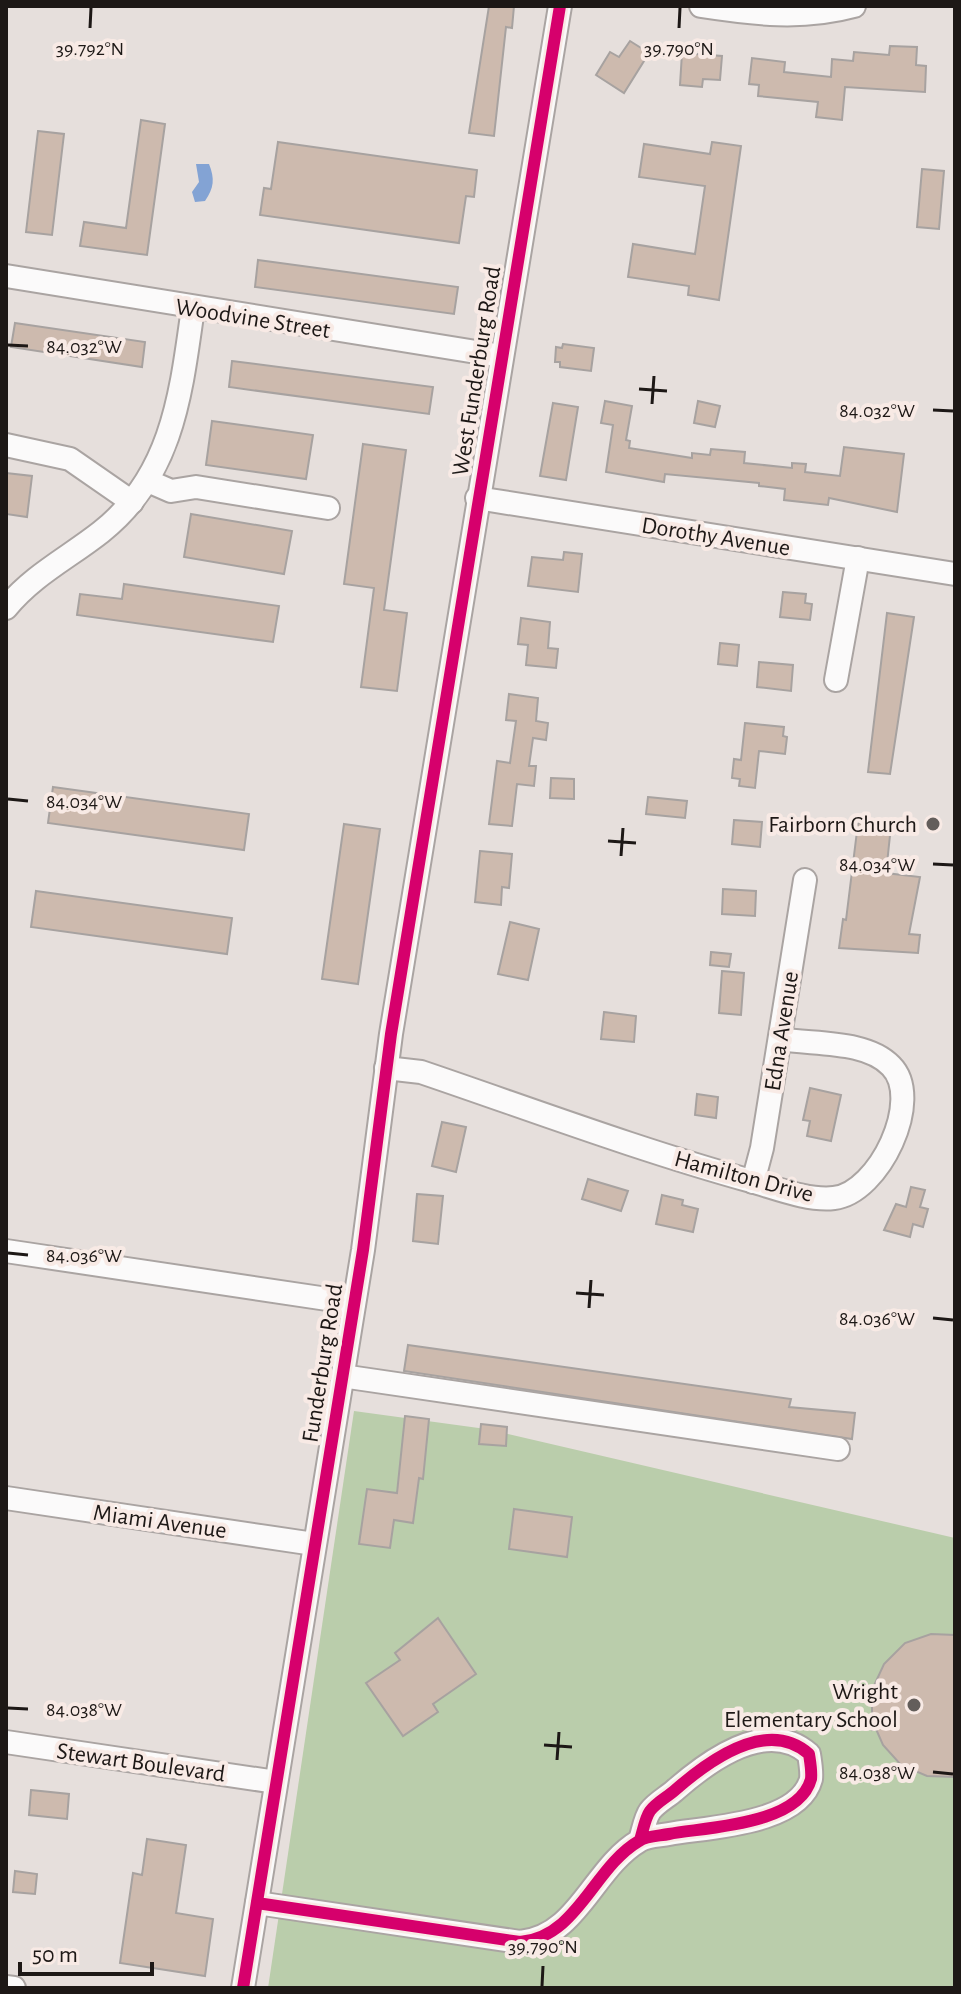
<svg xmlns="http://www.w3.org/2000/svg" width="961" height="1994" font-family="'Alegreya Sans',sans-serif">
	<style>
		.green { fill: #bacdab }
		.water { fill: #83a3d4 }
		.building { fill: #cdbaae; stroke: #a7a2a0; stroke-width: 2 }
		.lines { fill: none; stroke-linecap: round; stroke-linejoin: round }
		.minor-casing { stroke: #aaa4a2; stroke-width: 26 }
		.minor { stroke: #fbfafa; stroke-width: 22 }
		.cycleway-casing { stroke: #f8eae5; stroke-width: 17 }
		.cycleway { stroke: #d6006c; stroke-width: 12 }
		.ticks { fill: none; stroke: #1d1816; stroke-width: 3 }
		.poi-dot { fill: #635e5b; stroke: #f8eae5; stroke-width: 3 }
		.labels { text-anchor: middle; stroke-width: 8; stroke-linejoin: round; paint-order: stroke }
		.street-label { font-size: 24px; fill: #1d1816; stroke: #f8eae5 }
		.poi-label { font-size: 24px; fill: #1d1816; stroke: #f8eae5; text-anchor: end }
		.ticks-label { font-size: 20px; text-anchor: middle; fill: #1d1816; stroke: #f8eae5; stroke-width: 8; stroke-linejoin: round; paint-order: stroke }
	</style>
	<rect width="100%" height="100%" fill="#e6dfdc"/>
	<!-- green -->
	<path class="green" d="M354,1411L486,1429L955,1538V1988H268Z"/>
	<!-- water -->
	<path class="water" d="M196,164H209C215,179 214,188 205,201L195,202L192,192L199,182Z"/>
	<!-- building -->
	<g class="building">
		<path d="M489,6H514L512,28L506,27L494,136L469,133Z"/>
		<path d="M630,41L649,53L624,93L596,75L610,52L619,57Z"/>
		<path d="M890,46L917,47L916,65L926,66L925,92L845,87L842,120L816,117L818,102L758,96L759,85L749,84L752,58L785,62L784,72L831,77L832,59L853,61L854,52L889,55Z"/>
		<path d="M682,53L722,56L720,80L703,79L702,87L680,85Z"/>
		<path d="M141,120L165,124L147,255L80,246L84,222L126,228Z"/>
		<path d="M38,131L64,134L52,235L26,232Z"/>
		<path d="M278,142L477,170L474,197L466,196L459,243L260,215L264,188L271,189Z"/>
		<path d="M712,142L741,146L719,300L688,295L689,286L628,277L633,244L695,254L705,186L639,177L644,144L710,154Z"/>
		<path d="M922,169L944,171L939,229L917,227Z"/>
		<path d="M258,260L458,287L454,314L255,287Z"/>
		<path d="M15,323L145,342L142,367L11,347Z"/>
		<path d="M563,344L594,348L591,371L560,367V362H555L556,347L562,348Z"/>
		<path d="M232,361L433,387L429,414L229,387Z"/>
		<path d="M605,401L632,406L626,440L630,441L629,448L692,458V453L710,455L711,449L745,452L744,463L792,468V463L806,464L805,472L840,476L844,447L904,454L897,512L829,498L828,505L784,500L785,489L759,486V483L665,474L664,482L606,472L613,425L601,423Z"/>
		<path d="M698,401L720,406L715,427L694,423Z"/>
		<path d="M553,403L578,407L566,480L540,476Z"/>
		<path d="M212,421L313,435L306,479L206,465Z"/>
		<path d="M363,444L406,450L384,610L407,613L397,691L361,687L374,588L344,584Z"/>
		<path d="M6,473L32,476L27,517L6,514Z"/>
		<path d="M191,514L292,531L284,574L184,557Z"/>
		<path d="M564,552L582,554L578,592L528,586L532,557L563,560Z"/>
		<path d="M124,584L279,606L273,642L77,615L80,594L122,599Z"/>
		<path d="M783,592L806,594L805,603L812,604L810,620L780,617Z"/>
		<path d="M887,613L914,617L890,774L868,772Z"/>
		<path d="M521,618L550,622L548,648L558,649L556,668L526,665L528,645L518,644Z"/>
		<path d="M720,643L739,645L737,666L718,664Z"/>
		<path d="M759,662L793,665L791,691L757,687Z"/>
		<path d="M509,694L538,698L536,721L548,723L546,740L533,738L529,766H536L534,786L517,784L512,826L489,824L497,761L510,763L516,721L506,720Z"/>
		<path d="M745,723L784,727L783,736L787,737L785,754L759,751L755,788L739,786L740,779L732,778L734,759L741,760Z"/>
		<path d="M551,778L574,779V799L550,798Z"/>
		<path d="M53,787L249,814L244,850L48,823Z"/>
		<path d="M648,797L687,801L685,818L646,814Z"/>
		<path d="M734,820L762,822L760,847L732,844Z"/>
		<path d="M858,823L891,826L886,873L920,877L909,934L920,935L918,953L839,948L843,919L846,920Z"/>
		<path d="M344,824L380,829L358,984L322,979Z"/>
		<path d="M480,851L512,854L509,888L502,887L501,905L475,902Z"/>
		<path d="M723,889L756,891L755,916L722,914Z"/>
		<path d="M36,891L232,918L227,954L31,927Z"/>
		<path d="M510,922L539,929L528,980L498,974Z"/>
		<path d="M711,952L731,954L729,967L710,965Z"/>
		<path d="M722,971L744,973L741,1015L719,1013Z"/>
		<path d="M604,1012L636,1016L634,1042L601,1039Z"/>
		<path d="M810,1088L841,1095L831,1141L807,1136L810,1121L803,1120Z"/>
		<path d="M697,1094L718,1097L716,1118L695,1115Z"/>
		<path d="M442,1122L466,1127L456,1172L432,1166Z"/>
		<path d="M588,1179L628,1191L621,1211L582,1199Z"/>
		<path d="M911,1187L925,1190L920,1207L928,1209L923,1227L913,1224L910,1237L884,1230L896,1204L906,1207Z"/>
		<path d="M417,1194L443,1196L438,1244L413,1241Z"/>
		<path d="M662,1195L683,1200L682,1205L698,1209L693,1232L656,1224Z"/>
		<path d="M408,1345L791,1399L789,1407L855,1413L852,1439L404,1371Z"/>
		<path d="M405,1416L429,1419L423,1479L419,1478L413,1523L394,1520L390,1548L359,1544L367,1489L397,1493Z"/>
		<path d="M481,1424L507,1427L506,1446L479,1444Z"/>
		<path d="M514,1509L572,1517L567,1557L509,1549Z"/>
		<path d="M438,1618L476,1674L433,1704L438,1712L403,1736L366,1683L400,1660L395,1653Z"/>
		<path d="M931,1634L955,1635V1777L927,1776L901,1765L883,1745L876,1729L872,1730V1690L884,1664L905,1643Z"/>
		<path d="M31,1790L69,1794L67,1819L29,1815Z"/>
		<path d="M147,1839L186,1845L176,1913L213,1919L205,1976L120,1963L133,1873L142,1875Z"/>
		<path d="M15,1871L37,1874L35,1894L13,1892Z"/>
	</g>
	<g class="lines">
		<defs>
			<g id="minor">
				<path d="M701,6C753,14 803,20 854,6"/>
				<path d="M6,276L501,356"/>
				<path d="M6,445L70,459L132,502"/>
				<path d="M148,481L171,491L196,487L328,508"/>
				<path d="M477,498L955,574"/>
				<path d="M6,608C33,575 68,558 101,532C173,475 181,393 193,308"/>
				<path d="M836,680L858,558"/>
				<path d="M386,1068L421,1072C530,1109 639,1150 751,1181C776,1188 808,1201 834,1198C879,1193 924,1099 891,1066C866,1040 814,1045 780,1039"/>
				<path d="M753,1182L762,1148L805,880"/>
				<path d="M6,1251L354,1303"/>
				<path d="M342,1376L838,1449"/>
				<path d="M6,1498L314,1544"/>
				<path d="M6,1742L276,1782"/>
				<path d="M257,1903L520,1942C578,1937 593,1868 639,1841C646,1836 659,1836 669,1834C707,1827 799,1825 811,1779C812,1771 810,1761 809,1754C767,1717 708,1761 674,1791C667,1797 656,1803 650,1811C645,1818 643,1831 640,1840"/>
				<path d="M6,1987L14,1988"/>
				<path d="M243,1988L363,1250L391,1034L560,6"/>
			</g>
		</defs>
		<!-- minor casing -->
		<use href="#minor" class="minor-casing"/>
		<!-- minor -->
		<use href="#minor" class="minor"/>
		<defs>
			<g id="cycleway">
				<path d="M257,1903L520,1942C578,1937 593,1868 639,1841C646,1836 659,1836 669,1834C707,1827 799,1825 811,1779C812,1771 810,1761 809,1754C767,1717 708,1761 674,1791C667,1797 656,1803 650,1811C645,1818 643,1831 640,1840"/>
				<path d="M243,1988L363,1250L391,1034L560,6"/>
			</g>
		</defs>
		<!-- cycleway casing -->
		<use href="#cycleway" class="cycleway-casing"/>
		<!-- cycleway -->
		<use href="#cycleway" class="cycleway"/>
	</g>
	<!-- ticks -->
	<path class="ticks" d="M90,28L91,8M679,28L680,8M8,345L28,346M639,389L667,391M652,404L654,376M933,410L953,411M8,799L28,801M608,841L636,843M621,856L623,828M933,864L953,865M8,1253L28,1255M576,1293L604,1295M589,1308L591,1280M933,1318L953,1320M8,1708L28,1709M544,1745L572,1747M557,1760L559,1732M933,1772L953,1774M542,1986L543,1966"/>
	<!-- markers -->
	<g class="poi-dot">
		<circle cx="933" cy="824" r="8"/>
		<circle cx="914" cy="1705" r="8"/>
	</g>
	<g class="labels">
		<!-- street labels -->
		<g class="street-label">
			<text transform="translate(253 318) rotate(9)" y="8">Woodvine Street</text>
			<text transform="translate(476 371) rotate(-81)" y="8">West Funderburg Road</text>
			<text transform="translate(716 536) rotate(9)" y="8">Dorothy Avenue</text>
			<text transform="translate(781 1031) rotate(-81)" y="8">Edna Avenue</text>
			<text transform="translate(744 1176) rotate(15)" y="8">Hamilton Drive</text>
			<text transform="translate(322 1363) rotate(-81)" y="8">Funderburg Road</text>
			<text transform="translate(160 1521) rotate(8)" y="8">Miami Avenue</text>
			<text transform="translate(141 1762) rotate(8)" y="8">Stewart Boulevard</text>
		</g>
		<!-- poi labels -->
		<g class="poi-label">
			<text x="917" y="832">Fairborn Church</text>
			<text x="898" y="1699">Wright<tspan x="898" dy="28">Elementary School</tspan></text>
		</g>
	</g>
	<g class="ticks-label">
		<text x="90" y="55">39.792°N</text>
		<text x="679" y="55">39.790°N</text>
		<text x="84" y="353">84.032°W</text>
		<text x="877" y="417">84.032°W</text>
		<text x="84" y="808">84.034°W</text>
		<text x="877" y="871">84.034°W</text>
		<text x="84" y="1262">84.036°W</text>
		<text x="877" y="1325">84.036°W</text>
		<text x="84" y="1716">84.038°W</text>
		<text x="877" y="1779">84.038°W</text>
		<text x="543" y="1953">39.790°N</text>
	</g>
	<!-- border -->
	<rect width="961" height="1994" fill="none" stroke="#1d1816" stroke-width="16"/>
	<!-- scale -->
	<path d="M20 1962v12h132v-12" fill="none" stroke="#1d1816" stroke-width="4"/>
	<text x="32" y="1962" font-size="24" fill="#1d1816" stroke="#f8eae5" stroke-width="6" paint-order="stroke">50 m</text>
</svg>
